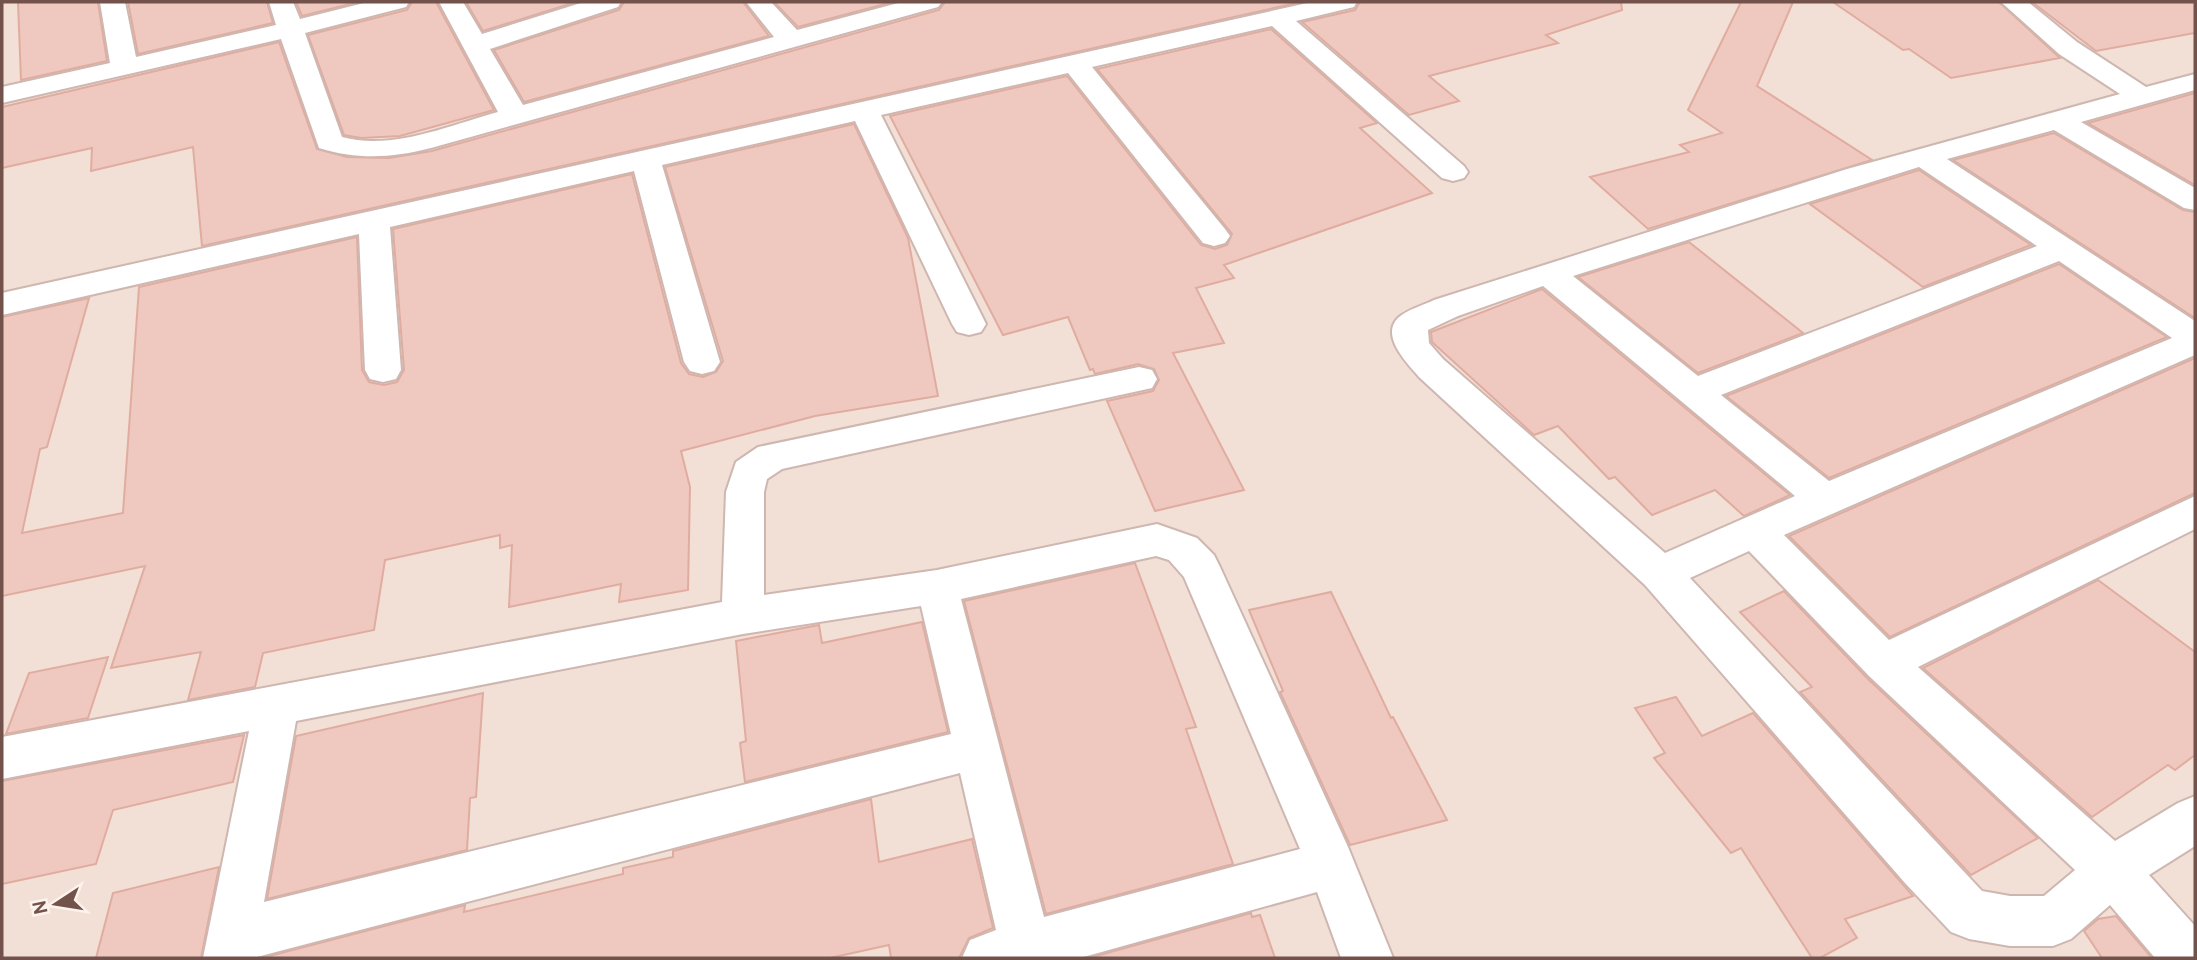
<svg xmlns="http://www.w3.org/2000/svg" width="2197" height="960" font-family="Overpass,sans-serif">
	<style>
		.residential { fill: #f2dfd5 }
		.building { fill: #efc9bf; stroke: #e1aca0; stroke-width: 2 }
		.lines { fill: none; stroke-linecap: round; stroke-linejoin: round }
		.minor-casing { stroke: #ceb7b0; stroke-width: 4 }
		.minor { fill: #fff; fill-rule: evenodd }
	</style>
	<rect width="100%" height="100%" fill="#fbefe6"/>
	<!-- residential -->
	<rect class="residential" x="2" y="2" width="2193" height="956"/>
	<!-- building -->
	<g class="building">
		<path d="M18,2H98L107,61L21,80Z"/>
		<path d="M128,2H267L273,23L138,54Z"/>
		<path d="M296,2H358L302,16Z"/>
		<path d="M412,2H436L494,110L400,136L361,138L344,135L308,35L407,10Z"/>
		<path d="M466,2H576L483,31Z"/>
		<path d="M624,2H743L769,36L524,102L494,50L619,10Z"/>
		<path d="M774,2H893L798,27Z"/>
		<path d="M945,2H1301L202,246L193,147L91,171L92,148L2,168V107L279,42L317,149L347,157L389,158L432,151L939,10Z"/>
		<path d="M1360,2H1621L1622,10L1546,35L1558,43L1429,76L1459,101L1409,115L1302,22L1355,10Z"/>
		<path d="M1741,2H1793L1757,86L1872,160L1648,229L1590,177L1689,152L1680,145L1722,133L1688,110Z"/>
		<path d="M1833,2H1999L2060,58L1951,78L1909,49L1903,50Z"/>
		<path d="M2032,2H2195V33L2096,51Z"/>
		<path d="M1271,29L1377,123L1360,128L1432,193L1224,265L1234,278L1196,288L1224,343L1173,353L1244,490L1155,511L1107,401L1153,391L1159,380L1154,369L1138,364L1095,374L1093,369L1090,370L1068,317L1003,335L890,116L1067,76L1201,245L1215,249L1227,245L1232,234L1097,69Z"/>
		<path d="M2195,93V185L2088,123Z"/>
		<path d="M854,124L908,238L938,396L815,416L681,451L690,487L688,590L619,602L621,584L509,607L512,545L500,548V535L385,560L374,630L263,653L255,687L188,700L201,652L111,668L145,566L2,596V317L89,298L47,447L40,449L22,533L123,513L139,287L357,237L362,370L369,382L384,385L397,382L404,370L393,229L632,174L681,363L689,374L703,377L716,372L723,361L665,167Z"/>
		<path d="M2054,133L2183,210L2195,212V318L1953,160Z"/>
		<path d="M1919,170L2031,245L1923,287L1810,204Z"/>
		<path d="M1689,242L1803,333L1698,373L1578,277Z"/>
		<path d="M2059,264L2167,337L1829,478L1726,396Z"/>
		<path d="M1542,289L1790,495L1744,516L1715,490L1652,515L1615,477L1609,479L1558,426L1534,435L1432,342L1431,332Z"/>
		<path d="M2195,358V493L1890,637L1789,536Z"/>
		<path d="M1135,563L1196,727L1186,729L1233,864L1046,914L964,601Z"/>
		<path d="M2098,580L2195,652V755L2175,770L2168,765L2092,817L1923,668Z"/>
		<path d="M1784,591L1867,678L2038,838L1971,875L1800,692L1812,687L1740,612Z"/>
		<path d="M1331,592L1391,718L1393,717L1447,820L1350,845L1280,692L1283,691L1249,610Z"/>
		<path d="M922,622L948,732L745,782L740,743L746,741L736,641L819,625L822,643Z"/>
		<path d="M108,657L88,718L6,734L29,673Z"/>
		<path d="M483,693L476,797L470,798L467,850L267,899L296,736Z"/>
		<path d="M1676,697L1702,736L1753,713L1913,896L1845,919L1857,938L1820,958H1812L1741,848L1731,853L1654,758L1665,753L1635,708Z"/>
		<path d="M244,735L233,782L113,810L96,864L2,884V781Z"/>
		<path d="M871,799L879,862L972,839L993,928L969,938L959,958H891L889,945L830,958H262L465,905L464,912L623,874V868L673,857V851Z"/>
		<path d="M219,867L201,958H96L113,893Z"/>
		<path d="M1251,913L1252,917L1260,915L1275,958H1089Z"/>
		<path d="M2116,916L2152,958H2102L2084,931L2098,919Z"/>
	</g>
	<g class="lines">
		<defs>
			<g id="minor">
				<path d="M100,2H125L136,57L276,25L269,2H293L300,19L368,2H409L406,7L305,33L342,137C392,151 450,125 498,112L439,2H463L482,34L584,2H621L618,7L490,49L523,105L774,37L746,2H771L797,30L902,2H942L938,7L431,148C392,158 358,160 319,148L281,39L2,103V87L110,63Z"/>
				<path d="M1312,2H1357L1354,7L1296,21L1464,166L1468,172L1464,178L1453,181L1442,178L1272,26L1092,67L1225,229L1230,236L1225,243L1214,246L1203,243L1068,73L881,115L986,324L981,332L969,335L957,332L952,324L855,121L662,165L720,362L714,371L702,374L690,371L684,362L634,171L390,227L401,370L396,379L383,382L370,379L365,370L359,234L2,315V293Z"/>
				<path d="M2001,2H2028L2077,42L2146,87L2195,74V90L2081,122L2195,188V210L2184,208L2054,130L1947,159L2195,321V355L1784,535L1889,640L2195,496V529L1918,667L2115,841L2178,803L2195,796V846L2149,875L2195,926V958H2155L2110,905L2071,939L2053,946H2010L1969,939L1951,932L1905,883L1645,585L1419,377C1407,363 1380,336 1398,318C1406,310 1424,305 1434,300L1847,169L2120,94L2059,54ZM1919,167L2037,246L1698,376L1573,276ZM2059,261L2172,338L1829,481L1721,395ZM1543,286L1795,496L1665,553L1443,359L1429,343L1428,330L1458,316ZM1749,551L1869,676L2075,870L2044,896H2010L1982,891L1690,578Z"/>
				<path d="M1139,367L1152,370L1157,379L1152,388L782,469L767,479L764,492V595L937,570L1157,524L1197,538L1214,555L1220,567L1348,847L1393,958H1341L1317,892L1080,958H962L970,940L996,930L960,773L253,958H203L249,731L2,779V737L722,602L726,492L736,462L758,447ZM1156,556L1169,560L1184,577L1300,849L1044,917L961,599ZM921,606L951,734L264,902L296,721L743,634Z"/>
			</g>
		</defs>
		<!-- minor casing -->
		<use href="#minor" class="minor-casing"/>
		<!-- minor -->
		<use href="#minor" class="minor"/>
	</g>
	<!-- border -->
	<rect width="2197" height="960" fill="none" stroke="#73524c" stroke-width="7"/>
	<!-- north arrow -->
	<g transform="translate(56 904) rotate(258)" stroke="#fef3ec" stroke-width="5" paint-order="stroke">
	<path d="M0-5L12 26L0 18L-12 26Z" fill="#73524c"/>
	<text y="-10" font-size="19" font-weight="bold" text-anchor="middle" fill="#73524c">N</text>
	</g>
</svg>
